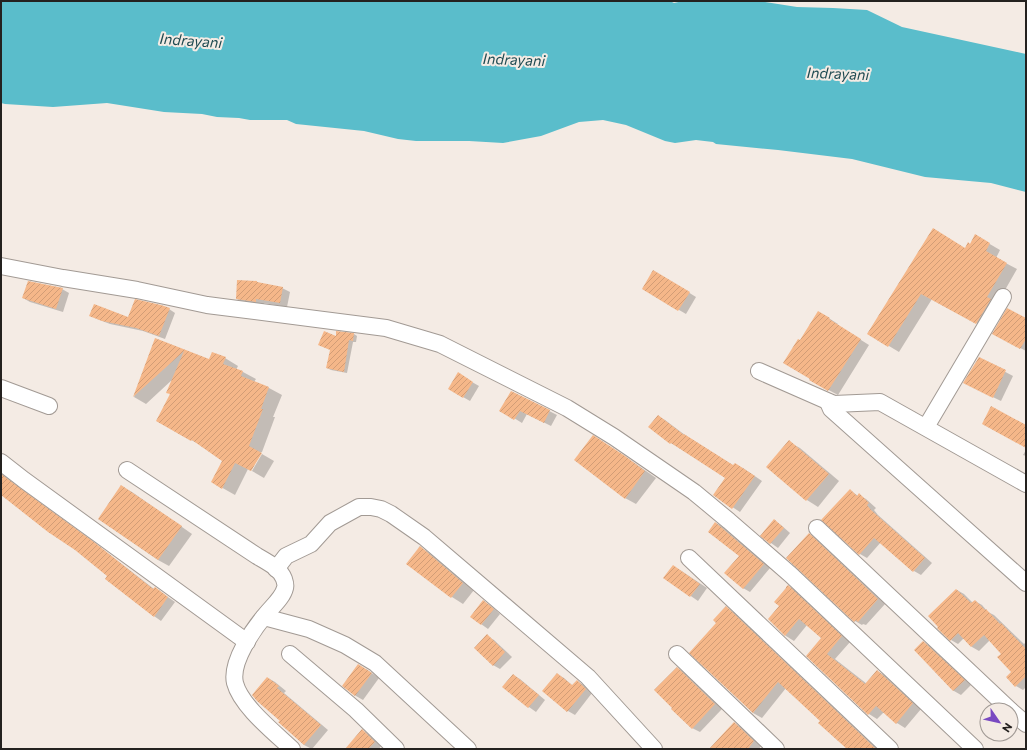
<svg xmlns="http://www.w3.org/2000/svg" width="1027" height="750" font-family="Commissioner,sans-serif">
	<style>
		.water { fill: #5abdcb }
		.shadow { fill: #0003 }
		.building { fill: url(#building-hatch) }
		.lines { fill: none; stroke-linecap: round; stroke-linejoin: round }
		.street-casing { stroke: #a29a94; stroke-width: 18 }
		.street { stroke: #fff; stroke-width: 16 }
		.labels { text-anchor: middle; stroke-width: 4; stroke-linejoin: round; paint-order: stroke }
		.water-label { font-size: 15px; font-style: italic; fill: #1f4b52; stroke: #f4ebe4 }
	</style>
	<defs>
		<pattern id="building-hatch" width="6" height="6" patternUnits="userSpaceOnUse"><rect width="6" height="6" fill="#f5b789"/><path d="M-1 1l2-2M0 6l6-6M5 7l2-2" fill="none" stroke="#d29d76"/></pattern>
	</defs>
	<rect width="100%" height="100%" fill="#f4ebe4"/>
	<!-- water -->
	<path class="water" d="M1,1H670L674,3L683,1H759L797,7L833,8L867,10L902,27L1026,54V192L991,183L925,177L852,159L778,150L716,144L713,142L696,140L675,143L665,141L626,125L603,120L579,122L541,136L503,143L469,141H416L398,139L364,131L296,124L287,120H250L239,118L217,117L202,114L164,112L107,103L53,107L5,104L1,103Z"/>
	<!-- shadow -->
	<g class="shadow">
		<path d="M976,236L1000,250L996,258L1017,269L997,304L987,329L932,299L899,352L869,334L970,245Z"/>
		<path d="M654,271L696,297L686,314L643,289Z"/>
		<path d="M238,281L257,282L260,284L282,288L290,292L287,307L264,303L263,305L244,303L237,299Z"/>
		<path d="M62,289L69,293L63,312L30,302L23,298Z"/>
		<path d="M169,309L175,313L165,339L143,331L110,324L97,319L128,318Z"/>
		<path d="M819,312L838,324L837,325L869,345L838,395L810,380L800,343Z"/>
		<path d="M1026,319V351L1001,338Z"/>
		<path d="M354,334L357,336L356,342H353L347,373L331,370L327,368L331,350L337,338Z"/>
		<path d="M155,340L210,360L225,358L238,366L236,370L243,372L256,379L254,382L269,388L282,395L273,417H275L262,452H261L251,471L248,469L235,495L212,482L224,460L204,447L157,421L171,394L173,379L146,404L134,397Z"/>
		<path d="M979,358L1013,376L1001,401L972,387Z"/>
		<path d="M458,374L479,386L470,401L449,389Z"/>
		<path d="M512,392L557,415L551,426L527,414L522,423L501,410Z"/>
		<path d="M658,416L665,420L685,435L734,466L743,468L762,481L740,512L714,495L726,477L671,443L650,427Z"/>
		<path d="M789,442L800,448L839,481L818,507L807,500L767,467Z"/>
		<path d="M604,443L636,464L656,478L636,504L625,498Z"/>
		<path d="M1026,450V456L1023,455Z"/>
		<path d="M262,454L274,461L264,478L252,471Z"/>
		<path d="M1,473L26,493L101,548L154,589L155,588L175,602L161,621L154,616L109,576L1,487Z"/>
		<path d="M121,486L132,492L192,534L169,566L158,560L99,519Z"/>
		<path d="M850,490L858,496L859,495L866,499L876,508L874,510L878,515L932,563L921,575L914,571L881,542L867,558L860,554Z"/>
		<path d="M774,521L781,525L790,533L778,548L771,543L762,535Z"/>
		<path d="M716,523L723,527L770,568L750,592L743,588L741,556Z"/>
		<path d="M809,534L816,538L885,604L866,625L863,624L862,625L855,621Z"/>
		<path d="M420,547L431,554L474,590L463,604L452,597L408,564Z"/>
		<path d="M680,570L707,588L698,601L665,578Z"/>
		<path d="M788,586L797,591L850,642L835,659L867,684L877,671L886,676L921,709L905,728L897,723L884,712L877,719L869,714L807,656L822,638L807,625L794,641L786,636L769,619L780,606Z"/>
		<path d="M957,590L964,594L973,603L975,601L982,605L988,612L994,615L1024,644L1026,642V687L1023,690L1016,686L1013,672L1002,654L990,640L979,651L972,647L964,638L958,644L951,640Z"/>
		<path d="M483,601L491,606L500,614L488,629L481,624Z"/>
		<path d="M726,608L735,613L879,749H849L822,721L786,688L762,718L753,713L691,653L718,623Z"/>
		<path d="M487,636L494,640L512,657L500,669L493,665Z"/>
		<path d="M923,642L930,646L971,685L961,695L954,691L915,650Z"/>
		<path d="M677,668L684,672L722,709L700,732L692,728Z"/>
		<path d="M366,669L379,678L363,700L356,696L343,685Z"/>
		<path d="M557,674L564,678L573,686L577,681L584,685L592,693L575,715L568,711Z"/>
		<path d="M513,675L520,679L545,700L536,712L529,707L503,687Z"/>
		<path d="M268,678L275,682L286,691L284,693L328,730L312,749L304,745L280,722L281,721Z"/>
		<path d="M734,723L741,727L761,746L759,749H715Z"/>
		<path d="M362,730L369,735L381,746L379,749H351Z"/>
	</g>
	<!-- building -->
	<g class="building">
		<path d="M933,228L965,248L968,242L970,244L975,234L990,243L986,251L1007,263L987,297L991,299L976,324L921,294L888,347L867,334Z"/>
		<path d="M653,270L690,292L678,311L642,289Z"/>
		<path d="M237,280L257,281V282L283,287L280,303L256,299V302L236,299Z"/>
		<path d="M28,281L63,288L56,309L22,298Z"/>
		<path d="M135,299L161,305L170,308L159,336L136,328L102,321L89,316L94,304L128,317Z"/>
		<path d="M1007,308L1026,318V339L1020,349L992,334Z"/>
		<path d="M818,311L830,318L829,319L861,339L828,391L809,380L810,379L783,363L798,339L800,340Z"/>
		<path d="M324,331L336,336V331L354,333L353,341L349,340L344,372L326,368L330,350L318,345Z"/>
		<path d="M155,338L209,359L212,352L226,357L223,364L243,371L241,376L269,387L261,409H263L249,446L262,453L251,471L235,463L222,489L211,482L222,461L192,440L191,441L156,421L170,394L166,393L184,351L133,397Z"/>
		<path d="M979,357L1006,370L993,398L963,383Z"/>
		<path d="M458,372L473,382L463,398L448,389Z"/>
		<path d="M511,391L550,410L544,423L520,411L514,420L499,411Z"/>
		<path d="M991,406L1026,425V448L982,424Z"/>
		<path d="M658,415L684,435V434L733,465L735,463L755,476L732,509L713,495L725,478L671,443L670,444L648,427Z"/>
		<path d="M593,435L625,456L645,471L625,499L574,460Z"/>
		<path d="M789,440L829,474L806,501L766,467Z"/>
		<path d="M1,474L94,542L153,589L155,587L168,597L154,617L105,579L107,576L75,550L48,532L1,495Z"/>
		<path d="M121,485L182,526L158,560L98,519Z"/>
		<path d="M850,489L857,496L859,493L869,503L867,505L871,510L925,558L913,572L874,538L859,555L821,520Z"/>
		<path d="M774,519L784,528L770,544L760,536Z"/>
		<path d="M715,522L764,564L743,589L724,573L739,556L708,532Z"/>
		<path d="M809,533L878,599L858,622L856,620L854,622L786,558Z"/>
		<path d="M420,546L463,583L451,598L406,564Z"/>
		<path d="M673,565L700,584L690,597L663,578Z"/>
		<path d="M788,585L842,636L827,654L865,684L877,670L913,703L896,724L876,706L868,715L806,656L821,638L799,619L785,636L768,619L779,606L774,602L786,588V587Z"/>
		<path d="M956,589L971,603L975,600L985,610L986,609L1000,624L1001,623L1026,649V676L1015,687L1006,677L1011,672L997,657L1001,654L984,635L971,647L958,633L950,641L937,628L938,627L928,616Z"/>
		<path d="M483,600L494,609L481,625L470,617Z"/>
		<path d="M726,606L876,749H847L818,723L820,721L778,682L753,713L689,653L716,623L713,620Z"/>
		<path d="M487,634L505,652L493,666L474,648Z"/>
		<path d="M923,641L965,680L953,691L914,650Z"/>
		<path d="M358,664L372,673L355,696L342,686Z"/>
		<path d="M677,667L715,704L692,729L671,709L672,708L654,690Z"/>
		<path d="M557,673L572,685L577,680L586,689L567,712L542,691Z"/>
		<path d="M513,674L539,695L528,708L502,687Z"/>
		<path d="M267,677L279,686L277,688L321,725L304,745L278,722L280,721L257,701L252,695Z"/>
		<path d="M734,722L754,741L748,749H709Z"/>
		<path d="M362,729L375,742L368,749H345Z"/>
	</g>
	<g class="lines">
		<defs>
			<g id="street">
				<path d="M1,266L63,278L137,290L207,305L386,328L440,344L567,408L614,437L694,492L729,521L791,575L975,749"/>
				<path d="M759,371L834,404L880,402L1026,484"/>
				<path d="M1,388L49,406"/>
				<path d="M828,402L831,409L1026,583"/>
				<path d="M926,427L1003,297"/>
				<path d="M1,462L24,480L247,642"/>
				<path d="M127,470L257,556C267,562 280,568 284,579C285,582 286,586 285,588C283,597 273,606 267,613C254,628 230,662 235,683C241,706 274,732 292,749"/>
				<path d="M817,528L1010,710"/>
				<path d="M689,558L890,749"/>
				<path d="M276,569L286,556L311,544L330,523L359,507H371L381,509L391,514L424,537L588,677L654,749"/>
				<path d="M264,617L309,629L345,645L375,663L468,749"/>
				<path d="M290,654L356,710L396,749"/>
				<path d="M677,654L776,749"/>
				<path d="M1011,711L1026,724"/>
			</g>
		</defs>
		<!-- street casing -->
		<use href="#street" class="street-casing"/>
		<!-- street -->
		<use href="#street" class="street"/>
	</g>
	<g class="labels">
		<!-- water labels -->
		<g class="water-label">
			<text transform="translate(191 41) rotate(4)" y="5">Indrayani</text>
			<text transform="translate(514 60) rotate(2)" y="5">Indrayani</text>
			<text transform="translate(838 74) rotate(2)" y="5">Indrayani</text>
		</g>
	</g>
	<!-- border -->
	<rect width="1027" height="750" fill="none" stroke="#24211f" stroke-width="4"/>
	<!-- north arrow -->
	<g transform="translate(999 722) rotate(124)"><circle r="19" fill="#f4ebe4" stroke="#a19a95"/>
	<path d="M0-3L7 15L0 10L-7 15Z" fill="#7949c1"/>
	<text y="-6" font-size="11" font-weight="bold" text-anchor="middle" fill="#24211f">N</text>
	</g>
</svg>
